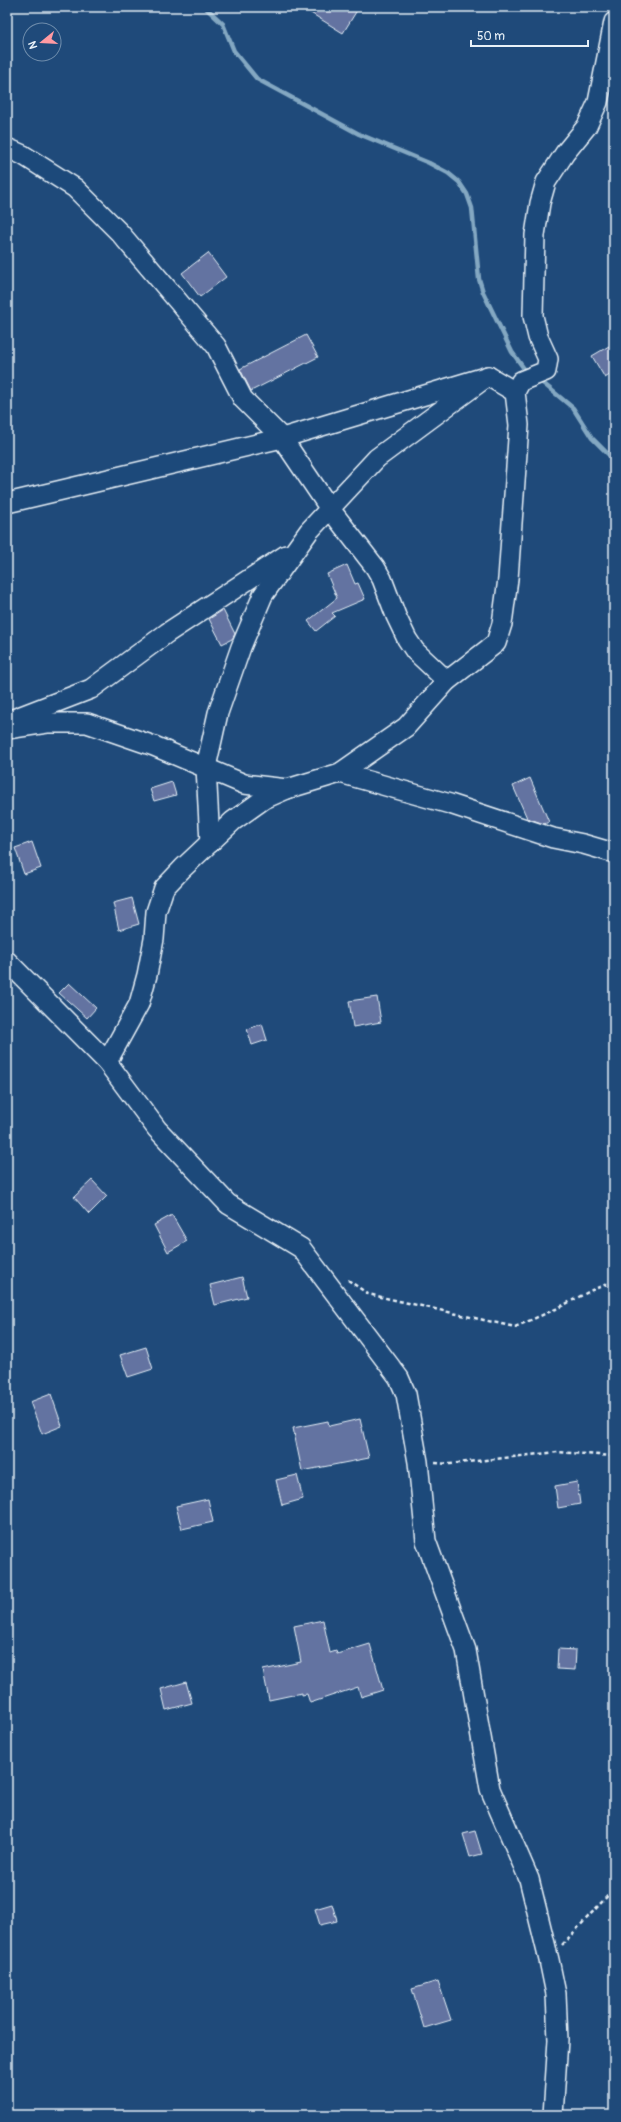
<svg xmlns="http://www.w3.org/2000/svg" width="621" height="2122" font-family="Pangolin,sans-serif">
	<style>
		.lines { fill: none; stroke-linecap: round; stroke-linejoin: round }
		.stream { stroke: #84a8c2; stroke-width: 4.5 }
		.building { fill: #6373a1; stroke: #e8f1f8 }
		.minor-casing { stroke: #e8f1f8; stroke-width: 22 }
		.path { stroke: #e8f1f8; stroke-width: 2.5; stroke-dasharray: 4 3; stroke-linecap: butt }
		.minor { stroke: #1f4a7a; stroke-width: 19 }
	</style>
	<rect width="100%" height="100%" fill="#1f4a7a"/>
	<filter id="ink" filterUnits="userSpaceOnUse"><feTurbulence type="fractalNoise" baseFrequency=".025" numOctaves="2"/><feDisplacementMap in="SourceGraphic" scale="8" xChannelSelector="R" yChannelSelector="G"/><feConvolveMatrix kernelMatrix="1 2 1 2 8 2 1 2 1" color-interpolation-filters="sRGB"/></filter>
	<g filter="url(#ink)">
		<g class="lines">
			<!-- stream -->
			<g class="stream">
				<path d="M205,7L223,24L234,51L257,79L359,134L429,163L448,173L459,182L467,194L472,208L479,279L483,292L512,352L525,370L529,373"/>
				<path d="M538,379L573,408L592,438L614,460"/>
			</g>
		</g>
		<!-- building -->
		<g class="building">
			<path d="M301,7H359L343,33Z"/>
			<path d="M208,253L226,277L200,297L182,273Z"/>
			<path d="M306,335L318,357L251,391L240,369Z"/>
			<path d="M609,346L614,355V372L605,378L592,356Z"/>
			<path d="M347,565L355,584L358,583L365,599L332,613L335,616L316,631L308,621L337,598L327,574Z"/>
			<path d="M223,610L235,634L232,639L222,644L209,619Z"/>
			<path d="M530,778L549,822L544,824L527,818L513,786Z"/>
			<path d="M172,782L176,795L154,801L150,789Z"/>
			<path d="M32,842L41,868L24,874L15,848Z"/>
			<path d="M132,898L139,924L119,930L113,903Z"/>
			<path d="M69,983L96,1008L87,1018L59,993Z"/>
			<path d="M377,997L381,1022L353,1027L349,1001Z"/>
			<path d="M262,1024L267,1040L252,1045L247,1029Z"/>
			<path d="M92,1180L107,1196L89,1214L74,1197Z"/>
			<path d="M172,1215L187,1241L168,1252L154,1225Z"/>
			<path d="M242,1277L247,1297L215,1305L210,1285Z"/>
			<path d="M146,1347L153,1369L128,1377L120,1355Z"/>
			<path d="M51,1394L62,1426L42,1434L30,1402Z"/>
			<path d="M360,1419L369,1458L302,1471L293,1428L328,1421L329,1426Z"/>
			<path d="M297,1475L303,1499L282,1505L276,1480Z"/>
			<path d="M577,1482L580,1504L558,1508L555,1486Z"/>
			<path d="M208,1499L213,1522L182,1529L176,1506Z"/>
			<path d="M323,1620L330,1653L336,1651L337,1654L370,1644L383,1690L361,1697L358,1687L310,1703L307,1694L302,1695V1693L269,1700L263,1670L301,1662L294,1626Z"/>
			<path d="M558,1649L576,1650L575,1670L557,1669Z"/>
			<path d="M186,1682L192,1703L166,1710L161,1689Z"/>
			<path d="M475,1831L482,1854L470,1857L463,1834Z"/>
			<path d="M332,1904L337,1921L320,1925L315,1909Z"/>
			<path d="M438,1981L451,2020L424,2028L412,1989Z"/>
		</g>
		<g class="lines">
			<defs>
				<g id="minor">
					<path d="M7,148L23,155L75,188L120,233L216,346L243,399L282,438L330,509L375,567L382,579L396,616L407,639L415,651L447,681"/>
					<path d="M7,503L282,438L488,376L515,392"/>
					<path d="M8,721L91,689L167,633L286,555"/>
					<path d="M7,729L47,723H87L154,746L244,784L287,789L340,773L406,727L447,681L496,643L502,624L508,579L519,425L515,392L521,381L546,371L548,359L538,337L533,316L535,235L540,203L546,182L565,153L587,126L598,102L614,22"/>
					<path d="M340,773L450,804L553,838L583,844L614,853"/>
					<path d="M210,843L206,767L218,713L241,647L263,595L309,531L377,458L488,376"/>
					<path d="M7,961L107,1062L157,1129L228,1204L301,1248L399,1378L406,1394L418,1462L426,1541L466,1650L490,1789L529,1879L549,1960L556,1994L558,2040L553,2115"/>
					<path d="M107,1062L139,1004L147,975L154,939L156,912L164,888L183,868L233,821L264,799L287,789"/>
				</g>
			</defs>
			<!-- minor casing -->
			<use href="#minor" class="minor-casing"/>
			<!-- path -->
			<g class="path">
				<path d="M348,1280L368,1294L515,1327L556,1309L592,1290L607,1284L614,1285"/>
				<path d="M435,1463L450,1464L557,1452L614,1456"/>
				<path d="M562,1945L614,1889"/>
			</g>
			<!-- minor -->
			<use href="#minor" class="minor"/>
		</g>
	</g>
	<!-- margin -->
	<rect width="621" height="2122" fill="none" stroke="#1f4a7a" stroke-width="24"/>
	<rect x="12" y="12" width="597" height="2098" fill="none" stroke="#e8f1f8" stroke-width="1.5" filter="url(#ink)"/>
	<!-- north arrow -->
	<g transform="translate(42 42) rotate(252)"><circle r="19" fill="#1f4a7a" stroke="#6f8dac"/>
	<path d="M0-3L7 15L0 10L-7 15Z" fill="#ff9aa2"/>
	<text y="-6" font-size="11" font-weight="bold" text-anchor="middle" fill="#e8f1f8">N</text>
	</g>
	<!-- scale -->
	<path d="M471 40v6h117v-6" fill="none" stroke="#e8f1f8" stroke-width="2"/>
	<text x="477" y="40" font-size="12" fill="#e8f1f8" stroke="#1f4a7a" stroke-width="3" paint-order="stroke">50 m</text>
</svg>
